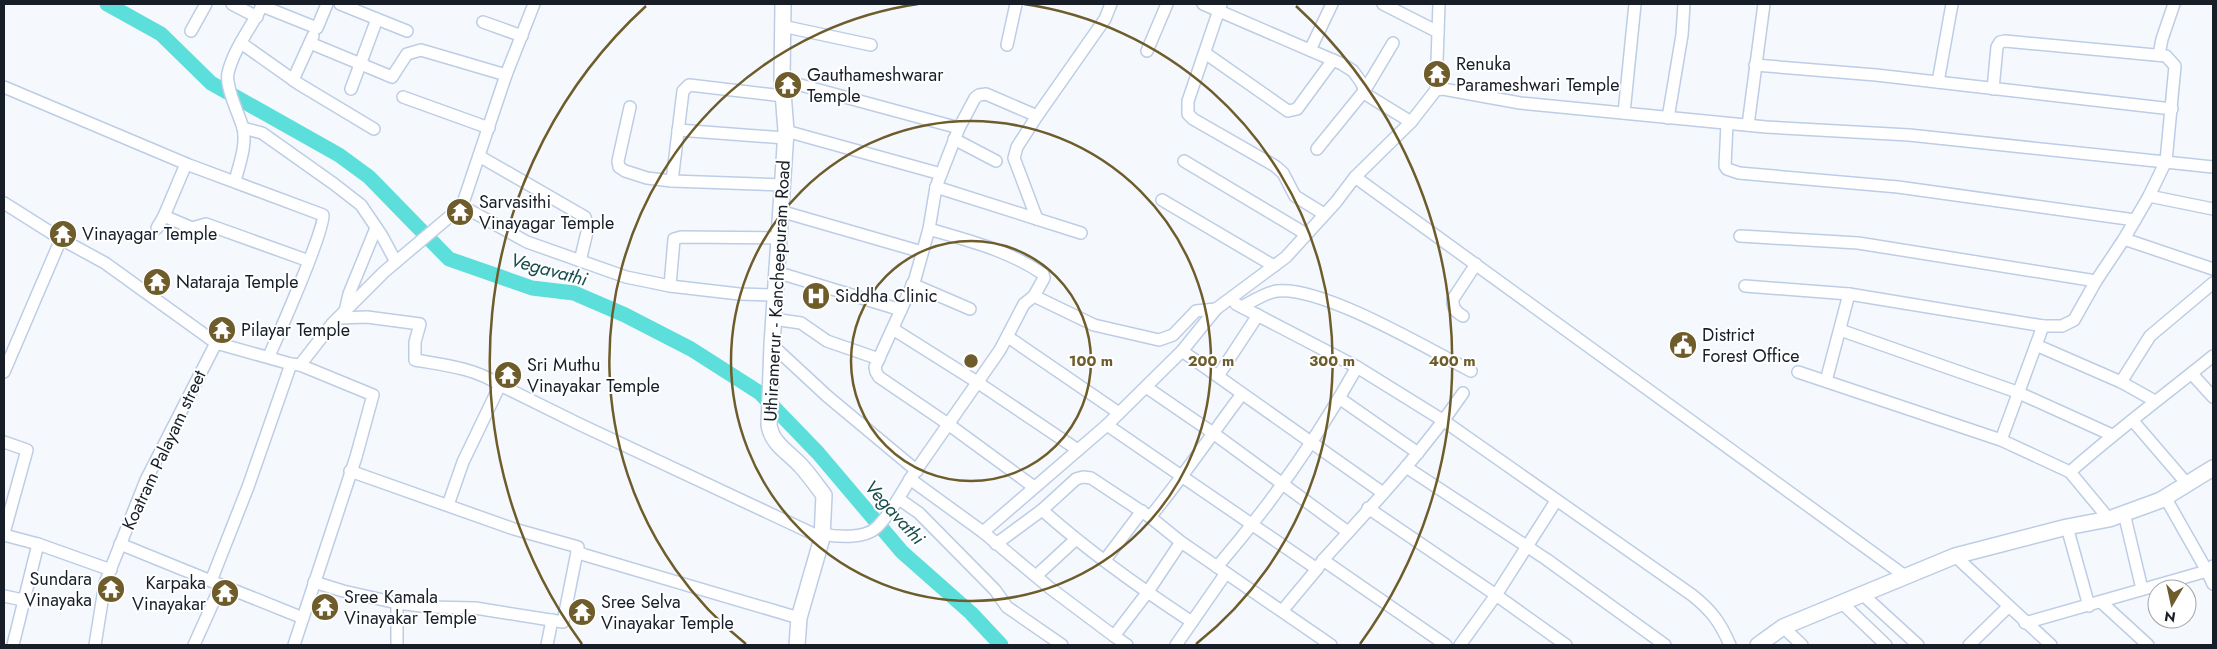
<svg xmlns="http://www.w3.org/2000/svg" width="2217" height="649" font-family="Jost,sans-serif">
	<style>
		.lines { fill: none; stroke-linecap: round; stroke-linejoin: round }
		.river { stroke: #5cdfda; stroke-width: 15 }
		.minor-casing { stroke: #bdcde5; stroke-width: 14 }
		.major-casing { stroke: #bdcde5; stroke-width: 18 }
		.minor { stroke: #fff; stroke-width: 11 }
		.major { stroke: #fff; stroke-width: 15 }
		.ring { fill: none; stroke: #6e5c2a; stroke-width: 2.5 }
		.labels { text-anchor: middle; stroke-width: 4; stroke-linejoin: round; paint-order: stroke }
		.poi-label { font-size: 18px; fill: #181e27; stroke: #fff; text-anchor: start }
		.street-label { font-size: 18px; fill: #181e27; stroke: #fff }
		.water-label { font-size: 19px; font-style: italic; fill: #164f4d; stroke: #fff }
		.centre { fill: #6e5c2a; stroke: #fff; stroke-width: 2.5 }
		.ring-label { font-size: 15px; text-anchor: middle; font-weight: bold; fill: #6e5c2a; stroke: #fff; stroke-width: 4; stroke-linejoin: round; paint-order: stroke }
	</style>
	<rect width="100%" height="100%" fill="#f5f9fe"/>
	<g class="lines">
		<!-- river -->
		<path class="river" d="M107,4L161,34L211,83L339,155L369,177L449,259L532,288L574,293L625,315L691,349L760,393L818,453L902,552L971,613L1001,645"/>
		<defs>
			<g id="minor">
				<path d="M232,4L257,17"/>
				<path d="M340,4L377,19L351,89"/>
				<path d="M1221,4L1188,101V114L1193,119L1275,166L1283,173L1295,196L1324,214"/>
				<path d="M1383,4L1438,32"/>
				<path d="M262,6L317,28L327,4"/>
				<path d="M377,19L407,31"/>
				<path d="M483,22L522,36"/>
				<path d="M782,26L871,45"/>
				<path d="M191,31L206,4"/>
				<path d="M241,43L299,84L374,129"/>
				<path d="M310,43L392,77L407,54L421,50L506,75"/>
				<path d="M1007,45L1016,4"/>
				<path d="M1310,50L1332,4"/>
				<path d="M1147,51L1167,4"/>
				<path d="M1205,53L1288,111L1297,109L1333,60"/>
				<path d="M2159,55L2162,39L2174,4"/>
				<path d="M1755,65L1876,75L2172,109"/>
				<path d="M293,80L313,36"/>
				<path d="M782,80L959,128L936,187L929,229L915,279L875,367L876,372L879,377L948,424L1034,487"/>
				<path d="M1938,82L1952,4"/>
				<path d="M4,87L189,165L323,215C327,225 277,338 269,356"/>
				<path d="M1436,90L1439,4"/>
				<path d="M403,97L489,128"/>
				<path d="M630,107L618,161L619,167L625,171L647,178L672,181L782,185"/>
				<path d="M1624,113L1635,4"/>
				<path d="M1668,118L1682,35L1684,4"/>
				<path d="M1411,122L1436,90L1443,89L1520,103L1766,127L1909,135L2213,167"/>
				<path d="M1727,124L1725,166L1727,169L1739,173L1898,187L2135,220"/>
				<path d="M1748,125L1764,4"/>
				<path d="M243,128L262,133L334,184L361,205L382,236L396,262"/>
				<path d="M959,128L975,98L979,95L986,94L1037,116L1105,19L1111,4"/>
				<path d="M678,130L785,138"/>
				<path d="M786,131L941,174"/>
				<path d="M954,139L996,161"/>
				<path d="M1317,149L1365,90L1393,43"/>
				<path d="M479,156L585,217L588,228L580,261"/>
				<path d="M1184,161L1306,234"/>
				<path d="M1355,177L1905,576"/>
				<path d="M235,181C239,165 247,145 243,128C239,114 225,87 228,73C234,48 252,26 263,4"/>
				<path d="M672,181L683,91L689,85L783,96"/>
				<path d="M936,187L1081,233"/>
				<path d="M2149,196L2213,209"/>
				<path d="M1162,200L1274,266"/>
				<path d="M4,203L61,239L105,263L216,343L291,364L300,365L373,395L356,457L294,645"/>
				<path d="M462,206L527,242L626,277L670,286L739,294L775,295"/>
				<path d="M780,211L922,252"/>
				<path d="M164,216L192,228L206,224L309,261"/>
				<path d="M1037,219L1014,158L1017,147L1037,116"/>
				<path d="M157,228L164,216L186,164"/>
				<path d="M929,229C969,241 1008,250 1043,274L1044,278L1034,296"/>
				<path d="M1740,236L1858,243L2096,281"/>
				<path d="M2124,239L2213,269"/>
				<path d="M776,272L901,310"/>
				<path d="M912,284L970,309"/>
				<path d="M670,286L674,239L681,237L779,238"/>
				<path d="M1745,286L1849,294L2043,326H2062L2074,320L2096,281L2124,239L2149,196L2166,161L2175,66L2166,56L2005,41L2000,42L1997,47L1993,89"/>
				<path d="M1236,304L1357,367"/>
				<path d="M1242,307C1253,301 1264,293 1277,291C1323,286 1428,349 1471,371"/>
				<path d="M345,311L349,294L376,228"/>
				<path d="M1463,316C1456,312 1452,308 1453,299L1476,264"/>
				<path d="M338,318L367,317L420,324L415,342V360C444,365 475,368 500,385"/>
				<path d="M773,319L801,323L827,341L879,359"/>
				<path d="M893,329L977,382L1078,450"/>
				<path d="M1840,330L2017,392L2112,435"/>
				<path d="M1008,337L1119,413"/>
				<path d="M772,345L827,396L917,471"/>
				<path d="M2036,345L2121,382L2155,401"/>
				<path d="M1182,351L1383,493"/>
				<path d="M291,364L248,487L211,581L303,618"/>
				<path d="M300,365L332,324L384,272L462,206L506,75L534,4"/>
				<path d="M4,372L61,239"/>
				<path d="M1798,372L2001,440L2070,472L2109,519"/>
				<path d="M2192,374L2213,397"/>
				<path d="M1218,376L1258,315"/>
				<path d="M1826,381L1849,294"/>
				<path d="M2121,382L2150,336L2213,283"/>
				<path d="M1146,387L1213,433L1348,532"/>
				<path d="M1339,398L1418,453"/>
				<path d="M2133,421L2188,485"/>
				<path d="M1107,425L1317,569L1323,560L1446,645"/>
				<path d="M2001,440L2043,326"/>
				<path d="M4,442L27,450L4,533"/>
				<path d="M1406,467L1546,559L1665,645"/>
				<path d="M350,471L514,529L578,547L577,552L585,555L799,618"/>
				<path d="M2070,472C2116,431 2165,395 2213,356"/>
				<path d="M910,479L983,532"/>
				<path d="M899,499L919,513L995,590L1007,607L1062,645"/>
				<path d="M448,505L463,462L500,385L579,424L822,538"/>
				<path d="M1368,508L1496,595L1566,645"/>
				<path d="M1042,510C1088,551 1140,588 1192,622"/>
				<path d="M2124,513L2142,589"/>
				<path d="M1150,517C1183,477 1211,435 1242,394"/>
				<path d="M2067,527L2089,606"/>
				<path d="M822,534C837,537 864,539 876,528C888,517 902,493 910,479L1000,350L1024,304L1034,296L1094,325L1159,340L1173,335L1196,311L1216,309"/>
				<path d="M4,535L38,544L111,570"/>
				<path d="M1181,542L1147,593L1114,636L1050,588L983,532L1107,425L1182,351L1216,309L1286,257L1336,202L1355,177L1411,122L1367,95L1361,82L1353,71L1342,64L1203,4"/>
				<path d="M120,544L211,581"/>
				<path d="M996,544L1042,510L1076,479L1083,477L1091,478L1150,517L1181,542L1331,645"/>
				<path d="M1955,556L2051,645"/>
				<path d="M1105,560L1142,511"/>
				<path d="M1323,560C1372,506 1422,453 1463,393"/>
				<path d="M2213,566L2207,571L2213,584"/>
				<path d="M1217,567C1270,505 1317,439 1357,367L1444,421L1692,595C1712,611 1720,622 1730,645"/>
				<path d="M1036,576L1075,540"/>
				<path d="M314,582L343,591L397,603L429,607L475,608L563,622L577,552"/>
				<path d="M1861,593L1918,645"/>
				<path d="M4,596L23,600"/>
				<path d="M1841,602L1886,645"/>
				<path d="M2101,602L2148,645"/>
				<path d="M1282,611L1317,569"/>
				<path d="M2025,623L2207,571L2165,497"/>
				<path d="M1783,627L1802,645"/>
				<path d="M1114,636L1127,645"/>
				<path d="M13,645L38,544"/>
				<path d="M95,645L105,583L146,480L216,343"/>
				<path d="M194,645L221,585"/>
				<path d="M397,645V603"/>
				<path d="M547,645L552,620"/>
				<path d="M1176,645L1226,573"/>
				<path d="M1460,645L1496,595L1556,501"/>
				<path d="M1969,645L2008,607"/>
			</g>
			<g id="major">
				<path d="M783,4L782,80L786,131L772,345L769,425C772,445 790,453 802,467C810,476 817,486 824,495L822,538L799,618L797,645"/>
				<path d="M1758,645L1783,627L1955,556L2067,527L2109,519L2161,500L2213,468"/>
			</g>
		</defs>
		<!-- minor casing -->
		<use href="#minor" class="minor-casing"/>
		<!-- major casing -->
		<use href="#major" class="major-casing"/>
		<!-- minor -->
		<use href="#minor" class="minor"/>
		<!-- major -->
		<use href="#major" class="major"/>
	</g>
	<!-- distance rings -->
	<g class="ring">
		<circle cx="971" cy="361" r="120"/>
		<circle cx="971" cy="361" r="240"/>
		<path d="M746 644A361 361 0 0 1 918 4M1024 4A361 361 0 0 1 1196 644"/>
		<path d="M582 644A481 481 0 0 1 646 6M1296 6A481 481 0 0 1 1360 644"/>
	</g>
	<!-- icons -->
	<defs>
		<symbol id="temple-disc" viewBox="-11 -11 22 22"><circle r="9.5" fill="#6e5c2a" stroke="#fff"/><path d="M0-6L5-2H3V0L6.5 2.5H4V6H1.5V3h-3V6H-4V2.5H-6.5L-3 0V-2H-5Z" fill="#fff"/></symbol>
		<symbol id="hospital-disc" viewBox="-11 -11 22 22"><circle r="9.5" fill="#6e5c2a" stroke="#fff"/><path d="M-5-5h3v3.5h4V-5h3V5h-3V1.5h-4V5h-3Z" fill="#fff"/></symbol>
		<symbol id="civic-disc" viewBox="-11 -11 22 22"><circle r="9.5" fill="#6e5c2a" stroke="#fff"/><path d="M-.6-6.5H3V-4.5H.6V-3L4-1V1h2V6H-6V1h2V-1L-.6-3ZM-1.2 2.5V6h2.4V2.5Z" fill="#fff"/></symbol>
	</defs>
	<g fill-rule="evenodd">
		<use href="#temple-disc" x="1421" y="58" width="32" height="32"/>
		<use href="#temple-disc" x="772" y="69" width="32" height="32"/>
		<use href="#temple-disc" x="444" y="196" width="32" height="32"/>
		<use href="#temple-disc" x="47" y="218" width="32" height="32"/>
		<use href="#temple-disc" x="141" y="266" width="32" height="32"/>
		<use href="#hospital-disc" x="800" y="280" width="32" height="32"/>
		<use href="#temple-disc" x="206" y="314" width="32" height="32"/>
		<use href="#civic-disc" x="1667" y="329" width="32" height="32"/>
		<use href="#temple-disc" x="492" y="359" width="32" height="32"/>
		<use href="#temple-disc" x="95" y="573" width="32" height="32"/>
		<use href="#temple-disc" x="209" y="577" width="32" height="32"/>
		<use href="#temple-disc" x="309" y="591" width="32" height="32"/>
		<use href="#temple-disc" x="566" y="596" width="32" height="32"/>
	</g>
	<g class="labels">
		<!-- poi labels -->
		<g class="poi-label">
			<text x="1456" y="70">Renuka<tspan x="1456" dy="21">Parameshwari Temple</tspan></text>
			<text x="807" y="81">Gauthameshwarar<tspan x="807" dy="21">Temple</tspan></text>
			<text x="479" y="208">Sarvasithi<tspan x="479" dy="21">Vinayagar Temple</tspan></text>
			<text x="82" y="240">Vinayagar Temple</text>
			<text x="176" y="288">Nataraja Temple</text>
			<text x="835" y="302">Siddha Clinic</text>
			<text x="241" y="336">Pilayar Temple</text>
			<text x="1702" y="341">District<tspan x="1702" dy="21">Forest Office</tspan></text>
			<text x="527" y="371">Sri Muthu<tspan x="527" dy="21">Vinayakar Temple</tspan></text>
			<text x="92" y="585" text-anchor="end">Sundara<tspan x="92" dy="21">Vinayaka</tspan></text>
			<text x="206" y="589" text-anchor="end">Karpaka<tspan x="206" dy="21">Vinayakar</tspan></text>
			<text x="344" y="603">Sree Kamala<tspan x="344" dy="21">Vinayakar Temple</tspan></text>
			<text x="601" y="608">Sree Selva<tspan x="601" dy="21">Vinayakar Temple</tspan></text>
		</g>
		<!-- street labels -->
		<g class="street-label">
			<text transform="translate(777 291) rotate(-87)" y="6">Uthiramerur - Kancheepuram Road</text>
			<text transform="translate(164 450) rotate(-65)" y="6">Koatram Palayam street</text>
		</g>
		<!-- water labels -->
		<g class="water-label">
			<text transform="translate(549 269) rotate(15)" y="7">Vegavathi</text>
			<text transform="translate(895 512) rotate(48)" y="7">Vegavathi</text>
		</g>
	</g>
	<circle cx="971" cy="361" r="8" class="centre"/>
	<g class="ring-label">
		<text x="1091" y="366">100 m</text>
		<text x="1211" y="366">200 m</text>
		<text x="1332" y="366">300 m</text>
		<text x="1452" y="366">400 m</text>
	</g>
	<!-- border -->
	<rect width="2217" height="649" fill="none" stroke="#181e27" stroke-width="10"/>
	<!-- north arrow -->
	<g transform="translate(2172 604) rotate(189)"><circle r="24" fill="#ffffff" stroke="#a3a5a9"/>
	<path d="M0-4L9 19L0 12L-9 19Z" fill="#6e5c2a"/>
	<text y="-8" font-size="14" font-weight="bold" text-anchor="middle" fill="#181e27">N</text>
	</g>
</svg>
